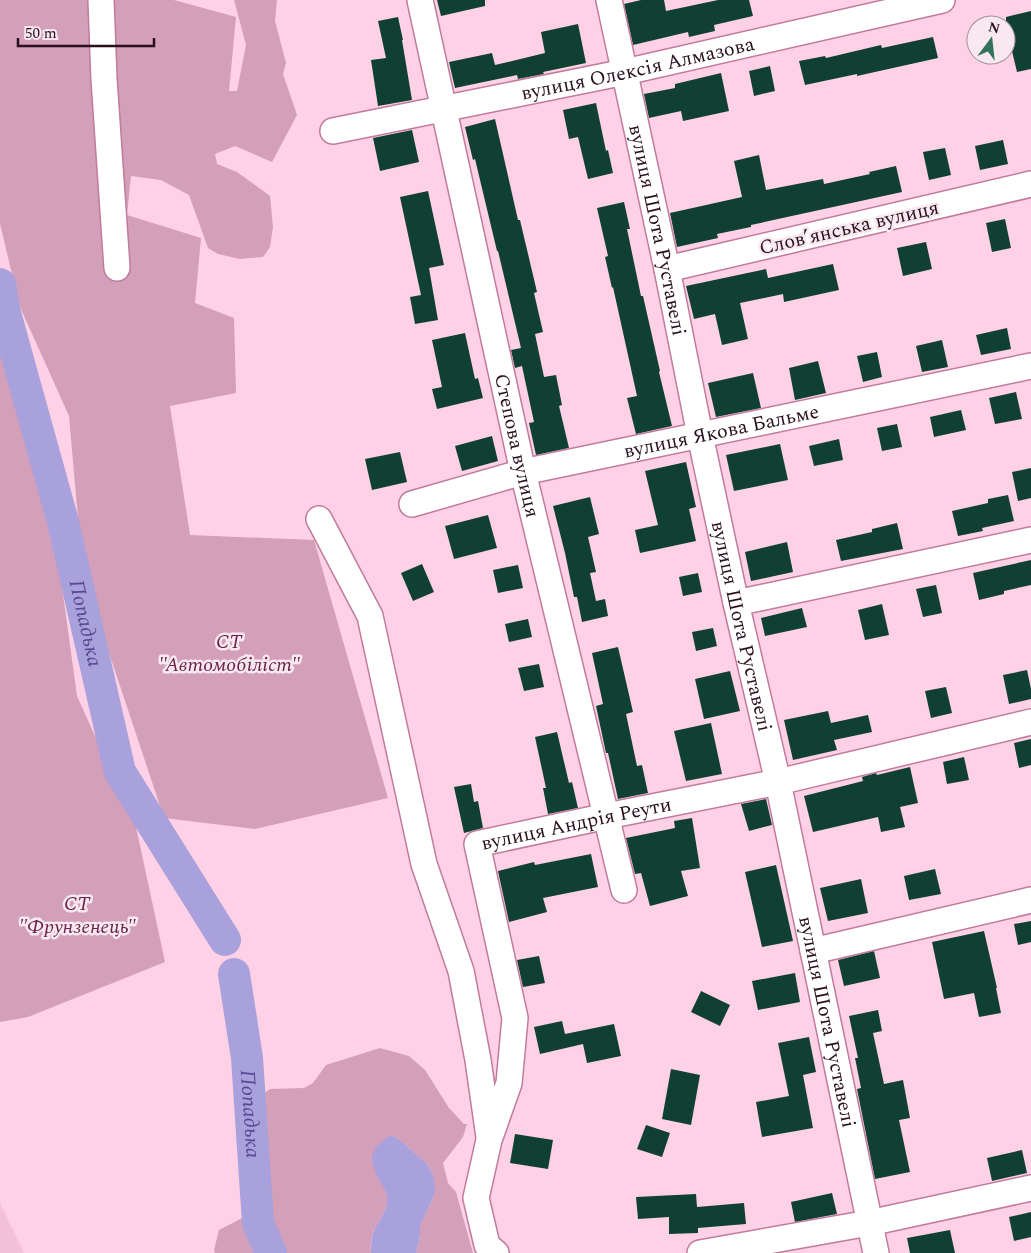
<svg xmlns="http://www.w3.org/2000/svg" width="1031" height="1253" font-family="Spectral,serif">
	<style>
		.built { fill: #f2c1d7 }
		.green { fill: #d49fb8 }
		.water { fill: #a8a1dc }
		.lines { fill: none; stroke-linecap: round; stroke-linejoin: round }
		.river { stroke: #a8a1dc; stroke-width: 32 }
		.building { fill: #104032 }
		.minor-casing { stroke: #c07b9d; stroke-width: 28 }
		.minor { stroke: #fff; stroke-width: 25 }
		.labels { text-anchor: middle; stroke-width: 5; stroke-linejoin: round; paint-order: stroke }
		.street-label { font-size: 20px; fill: #2a101e; stroke: #f8e8ef }
		.park-label { font-size: 20px; font-style: italic; fill: #6d234c; stroke: #f8e8ef }
		.water-label { font-size: 21px; font-style: italic; fill: #564991; stroke: #f8e8ef }
	</style>
	<rect width="100%" height="100%" fill="#ffd1e6"/>
	<!-- built -->
	<path class="built" d="M0,1203L24,1253H0Z"/>
	<!-- green -->
	<g class="green">
		<path d="M0,0H174L236,17L229,91H237L246,45L234,0H277L275,21L286,63L283,74L297,115L272,162L235,146L215,154L217,164L237,172L270,196L273,227L270,247L263,257L240,259L218,254L208,248L189,195L161,180L131,176L127,215L201,238L195,303L234,318L236,393L170,406L190,535L314,540L388,798L255,829L164,818L83,575L69,416L20,307L0,224Z"/>
		<path d="M0,352L30,423L51,507L77,696L136,827L165,962L28,1017L0,1022Z"/>
		<path d="M380,1048L409,1056L425,1070L449,1108L464,1124H467L463,1137L443,1163L448,1183L456,1192L473,1253H416L420,1237V1226L434,1196L433,1175L428,1165L400,1140L391,1135L379,1180C381,1183 384,1187 385,1190C392,1207 381,1216 374,1230C371,1237 370,1245 371,1253H215L214,1250L219,1230C230,1224 259,1211 264,1201C274,1184 255,1159 249,1143C245,1133 245,1119 243,1108L270,1089L304,1088L313,1083L326,1065Z"/>
	</g>
	<!-- water -->
	<path class="water" d="M391,1135L400,1140L428,1165L433,1175L435,1186L434,1196L420,1226V1237L416,1253H371V1252C371,1245 371,1239 373,1233C377,1221 387,1214 387,1201C388,1193 383,1187 379,1180C368,1157 369,1149 391,1135Z"/>
	<g class="lines">
		<!-- river -->
		<g class="river">
			<path id="s1" d="M0,284L5,313L63,522L120,772L225,940"/>
			<path id="s2" d="M234,974L247,1058L258,1223L271,1253"/>
		</g>
	</g>
	<!-- building -->
	<g class="building">
		<path d="M437,0H485V6L441,16Z"/>
		<path d="M641,0H664L666,11L718,0H749L753,16L714,25L715,31L689,37L688,32L633,45L624,4Z"/>
		<path d="M1031,11V69L1017,72L1010,43L1006,44V17Z"/>
		<path d="M398,17L403,40H402L412,100L378,106L371,60L386,58L378,21Z"/>
		<path d="M578,24L586,63L543,72L544,74L518,79L517,75L455,88L449,62L492,53L495,65L545,53L541,32Z"/>
		<path d="M933,37L938,58L857,76V74L805,85L799,61L825,56L826,58L881,45L882,48Z"/>
		<path d="M770,66L775,91L754,96L749,71Z"/>
		<path d="M721,73L729,111L683,121L681,111L649,118L644,94L675,88V84Z"/>
		<path d="M596,103L606,151L608,150L613,173L588,179L578,137L569,139L563,110Z"/>
		<path d="M495,119L518,220H520L537,292L534,293L543,332L535,334L544,377L556,375L562,405L559,406L569,448L536,455L529,423L534,422L522,366L515,368L511,350L521,348L498,251H497L475,159L473,160L465,127Z"/>
		<path d="M412,130L419,162L380,171L373,138Z"/>
		<path d="M1003,140L1008,164L980,170L975,146Z"/>
		<path d="M945,148L951,175L929,180L923,152Z"/>
		<path d="M759,155L766,190L823,179L824,184L870,174L869,172L896,166L902,192L751,225V227L717,234L718,238L677,247L670,213L742,197L734,161Z"/>
		<path d="M428,191L444,265L429,268L438,320L415,324L410,297L421,295L400,197Z"/>
		<path d="M624,202L630,229H627L641,296H643L660,371L659,372L672,426L636,434L627,398L637,396L613,287L612,288L605,257L608,256L597,208Z"/>
		<path d="M1005,219L1011,248L992,252L986,223Z"/>
		<path d="M926,242L932,269L903,276L897,248Z"/>
		<path d="M833,264L839,290L784,302L783,294L740,303L748,339L722,345L715,314L694,319L686,286L766,269L768,278Z"/>
		<path d="M1007,328L1011,349L981,355L976,335Z"/>
		<path d="M465,333L475,379L478,378L483,398L437,409L432,389L442,387L432,340Z"/>
		<path d="M942,340L948,367L922,372L916,346Z"/>
		<path d="M877,352L882,377L863,382L857,356Z"/>
		<path d="M818,361L826,393L795,400L789,368Z"/>
		<path d="M753,373L761,408L716,417L708,383Z"/>
		<path d="M1016,392L1022,419L995,424L989,398Z"/>
		<path d="M961,410L966,430L934,437L930,417Z"/>
		<path d="M897,424L902,447L882,451L877,428Z"/>
		<path d="M492,436L498,461L462,471L455,446Z"/>
		<path d="M839,439L843,460L814,466L809,446Z"/>
		<path d="M780,444L788,480L734,491L726,455Z"/>
		<path d="M400,452L407,482L372,490L365,459Z"/>
		<path d="M686,462L696,507L689,509L696,541L640,553L635,530L658,525L645,471Z"/>
		<path d="M1031,468V498L1018,501L1012,472Z"/>
		<path d="M1008,495L1014,521L982,528L983,531L958,536L952,511L988,503V499Z"/>
		<path d="M590,497L599,534L588,537L596,572L590,573L596,601L605,599L608,616L582,622L577,597H574L565,553L553,506Z"/>
		<path d="M488,515L497,548L454,559L445,526Z"/>
		<path d="M897,523L903,549L841,561L836,540L872,532V529Z"/>
		<path d="M787,542L793,572L751,581L745,552Z"/>
		<path d="M1031,560V585L1004,591V594L979,600L973,573Z"/>
		<path d="M422,564L434,592L413,601L401,573Z"/>
		<path d="M518,565L523,588L498,593L493,570Z"/>
		<path d="M698,573L702,592L683,596L679,577Z"/>
		<path d="M936,585L942,613L923,617L916,589Z"/>
		<path d="M882,604L889,635L865,640L858,610Z"/>
		<path d="M802,608L807,627L765,636L761,618Z"/>
		<path d="M528,619L532,637L509,642L505,624Z"/>
		<path d="M713,628L717,646L696,651L692,632Z"/>
		<path d="M618,647L633,712L626,714L637,766L642,765L648,793L618,799L608,753H606L596,706L603,704L592,653Z"/>
		<path d="M539,664L544,687L524,691L518,668Z"/>
		<path d="M1027,670L1031,689V699L1009,704L1003,675Z"/>
		<path d="M730,671L740,711L704,719L695,679Z"/>
		<path d="M946,687L952,713L931,718L925,691Z"/>
		<path d="M828,711L831,723L868,715L872,732L834,740L837,750L793,760L784,720Z"/>
		<path d="M711,723L722,774L686,781L674,731Z"/>
		<path d="M557,732L569,783L572,782L578,808L548,814L543,788H546L535,737Z"/>
		<path d="M1031,739V765L1019,768L1014,743Z"/>
		<path d="M964,757L969,780L947,784L943,762Z"/>
		<path d="M910,767L918,803L900,807L905,827L881,832L878,817L813,832L804,796L863,781L862,777L876,773L877,775Z"/>
		<path d="M471,784L474,802L478,801L483,828L464,833L454,787Z"/>
		<path d="M766,799L772,825L749,831L741,804Z"/>
		<path d="M692,818L700,868L681,871L688,896L650,906L641,873L635,874L626,838L675,828L674,821Z"/>
		<path d="M591,854L598,887L543,898L547,912L509,922L498,871L534,862L535,865Z"/>
		<path d="M776,865L793,941L762,947L745,872Z"/>
		<path d="M935,869L941,894L909,900L904,876Z"/>
		<path d="M861,879L868,913L828,921L820,888Z"/>
		<path d="M1031,921V942L1018,945L1014,924Z"/>
		<path d="M984,931L997,988H996L1001,1013L979,1017L974,993L944,999L932,942Z"/>
		<path d="M874,951L880,978L844,986L838,960Z"/>
		<path d="M539,956L545,983L523,987L517,960Z"/>
		<path d="M795,973L800,1002L758,1010L752,981Z"/>
		<path d="M701,991L730,1005L720,1026L691,1012Z"/>
		<path d="M878,1010L882,1031L873,1033L884,1084L903,1080L910,1118L899,1120L910,1172L875,1179L857,1089L861,1088L855,1058H858L849,1016Z"/>
		<path d="M562,1021L565,1034L614,1024L621,1056L587,1063L583,1044L540,1054L534,1027Z"/>
		<path d="M809,1037L816,1072L803,1075L813,1128L762,1137L756,1102L789,1096L778,1043Z"/>
		<path d="M671,1069L700,1075L691,1125L662,1119Z"/>
		<path d="M646,1125L670,1133L662,1157L637,1149Z"/>
		<path d="M515,1134L553,1140L548,1169L510,1163Z"/>
		<path d="M1022,1150L1027,1173L992,1181L987,1158Z"/>
		<path d="M832,1193L837,1214L795,1222L791,1202Z"/>
		<path d="M696,1194L697,1207L744,1203L746,1224L698,1228V1233L669,1234V1217L638,1219L636,1197Z"/>
		<path d="M1031,1212V1237L1014,1241L1009,1217Z"/>
		<path d="M950,1230L955,1253H910L907,1238Z"/>
	</g>
	<g class="lines">
		<defs>
			<g id="minor">
				<path d="M101,0L104,79L117,268"/>
				<path id="s3" d="M420,0L523,472L624,890"/>
				<path id="s4" d="M609,0L667,269L700,435L736,603L778,782L876,1253"/>
				<path id="s5" d="M333,131L625,72L942,0"/>
				<path d="M667,269L1031,184"/>
				<path id="s6" d="M412,504L523,472L1031,366"/>
				<path d="M319,519L370,616L424,864L461,971L478,1060L489,1137"/>
				<path d="M736,603L1031,540"/>
				<path d="M813,951L1031,900"/>
				<path id="s7" d="M496,1253L487,1245L476,1198L489,1140L509,1083L515,1018L477,844L607,816L778,782L1031,722"/>
				<path d="M700,1253L869,1223L1031,1188"/>
			</g>
		</defs>
		<!-- minor casing -->
		<use href="#minor" class="minor-casing"/>
		<!-- minor -->
		<use href="#minor" class="minor"/>
	</g>
	<g class="labels">
		<!-- street labels -->
		<g class="street-label">
			<text dy="7" stroke="none"><textPath href="#s5" startOffset="311">вулиця Олексія Алмазова</textPath></text>
			<text transform="translate(849 227) rotate(-13)" y="7">Словʼянська вулиця</text>
			<text dy="7" stroke="none"><textPath href="#s4" startOffset="235">вулиця Шота Руставелі</textPath></text>
			<text dy="7" stroke="none"><textPath href="#s6" startOffset="318">вулиця Якова Бальме</textPath></text>
			<text dy="7" stroke="none"><textPath href="#s3" startOffset="456">Степова вулиця</textPath></text>
			<text dy="7" stroke="none"><textPath href="#s4" startOffset="640">вулиця Шота Руставелі</textPath></text>
			<text dy="7" stroke="none"><textPath href="#s7" startOffset="525">вулиця Андрія Реути</textPath></text>
			<text dy="7" stroke="none"><textPath href="#s4" startOffset="1045">вулиця Шота Руставелі</textPath></text>
		</g>
		<!-- park labels -->
		<g class="park-label">
			<text x="229" y="648">СТ<tspan x="229" dy="23">"Автомобіліст"</tspan></text>
			<text x="77" y="910">СТ<tspan x="77" dy="23">"Фрунзенець"</tspan></text>
		</g>
		<!-- water labels -->
		<g class="water-label">
			<text dy="7" stroke="none"><textPath href="#s1" startOffset="350">Попадька</textPath></text>
			<text dy="7" stroke="none"><textPath href="#s2" startOffset="141">Попадька</textPath></text>
		</g>
	</g>
	<!-- north arrow -->
	<g transform="translate(991 40) rotate(15)"><circle r="24" fill="#f8e8ef" stroke="#a6929b"/>
	<path d="M0-4L9 19L0 12L-9 19Z" fill="#33715c"/>
	<text y="-8" font-size="14" font-weight="bold" text-anchor="middle" fill="#2a101e">N</text>
	</g>
	<!-- scale -->
	<path d="M18 38v8h136v-8" fill="none" stroke="#2a101e" stroke-width="2.5"/>
	<text x="25" y="38" font-size="15" fill="#2a101e" stroke="#f8e8ef" stroke-width="4" paint-order="stroke">50 m</text>
</svg>
